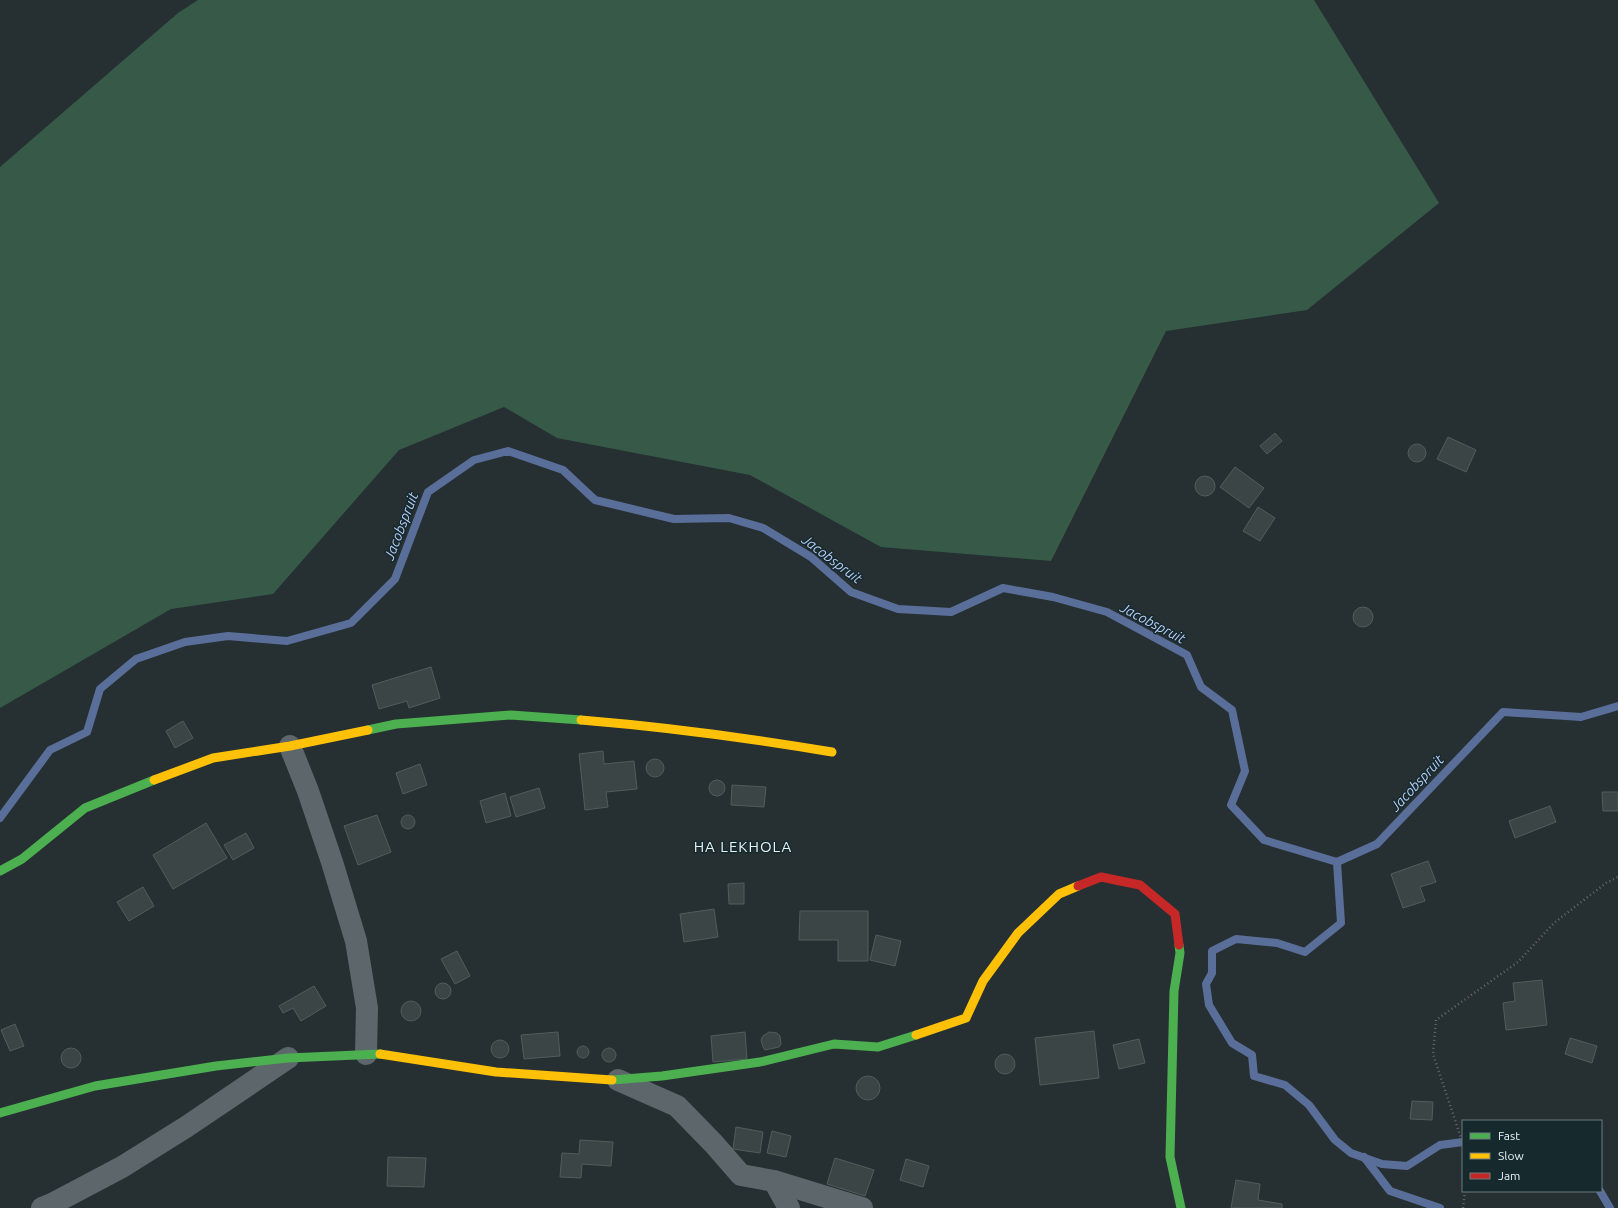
<svg xmlns="http://www.w3.org/2000/svg" width="1618" height="1208" font-family="Ubuntu,sans-serif">
	<style>
		.green { fill: #375a48 }
		.lines { fill: none; stroke-linecap: round; stroke-linejoin: round }
		.stream { stroke: #5a6e9a; stroke-width: 8 }
		.building { fill: #3c4545; stroke: #535c5c }
		.path { stroke: #62686c; stroke-width: 2.5; stroke-dasharray: 1 3; stroke-linecap: butt }
		.street { stroke: #5d666a; stroke-width: 22 }
		.fast { stroke: #4caf50; stroke-width: 9 }
		.slow { stroke: #ffc107; stroke-width: 9 }
		.jam { stroke: #c62828; stroke-width: 9 }
		.labels { text-anchor: middle; stroke-width: 3; stroke-linejoin: round; paint-order: stroke }
		.water-label { font-size: 14px; font-style: italic; fill: #b8ccf8; stroke: #162a2e }
		.quarter-label { font-size: 15px; letter-spacing: 1px; fill: #e7f3f6; stroke: #162a2e }
	</style>
	<rect width="100%" height="100%" fill="#263032"/>
	<!-- green -->
	<path class="green" d="M198,0H1314L1439,203L1307,310L1166,331L1051,561L881,547L750,475L557,438L504,407L399,450L273,594L171,609L0,708V167L178,13Z"/>
	<g class="lines">
		<!-- stream -->
		<g class="stream">
			<path d="M0,818L50,750L87,732L100,689L136,659L185,642L228,636L287,641L351,623L395,579L428,492L474,460L508,451L563,470L595,500L674,519L729,518L763,528L811,557L851,592L898,609L951,612L1003,588L1053,597L1107,612L1187,655L1201,687L1232,710L1245,771L1231,805L1264,840L1337,862L1377,844L1503,712L1581,717L1618,706"/>
			<path d="M1337,862L1341,923L1305,952L1277,943L1236,939L1212,951V973L1206,984L1209,1005L1232,1043L1252,1055L1254,1076L1285,1085L1309,1105L1335,1140L1351,1153L1382,1164L1407,1166L1440,1145L1463,1142"/>
			<path d="M1364,1157L1390,1191L1440,1208"/>
			<path d="M1600,1191L1610,1208"/>
		</g>
	</g>
	<!-- building -->
	<g class="building">
		<path d="M1275,433L1282,441L1267,454L1260,446Z"/>
		<path d="M1448,437L1476,450L1466,472L1437,459Z"/>
		<circle cx="1417" cy="453" r="9"/>
		<path d="M1235,467L1264,488L1249,508L1220,487Z"/>
		<circle cx="1205" cy="486" r="10"/>
		<path d="M1258,507L1275,518L1260,541L1243,531Z"/>
		<circle cx="1363" cy="617" r="10"/>
		<path d="M431,667L440,698L409,708L407,701L379,709L372,685Z"/>
		<path d="M183,721L193,738L175,748L166,731Z"/>
		<path d="M603,751L604,764L634,761L637,789L606,792L608,807L585,810L579,754Z"/>
		<circle cx="655" cy="768" r="9"/>
		<path d="M420,764L427,785L403,794L396,773Z"/>
		<circle cx="717" cy="788" r="8"/>
		<path d="M732,785L766,787L764,807L731,805Z"/>
		<path d="M539,788L545,808L516,817L510,797Z"/>
		<path d="M1602,792H1618V811H1603Z"/>
		<path d="M505,793L511,816L486,823L480,801Z"/>
		<path d="M1550,806L1556,822L1515,838L1509,821Z"/>
		<circle cx="408" cy="822" r="7"/>
		<path d="M377,815L391,852L358,865L344,826Z"/>
		<path d="M206,823L227,858L173,889L153,855Z"/>
		<path d="M246,833L254,848L233,860L224,845Z"/>
		<path d="M1428,861L1436,882L1420,887L1425,901L1403,908L1391,874Z"/>
		<path d="M744,883V904H729L728,884Z"/>
		<path d="M143,887L154,906L129,921L117,902Z"/>
		<path d="M714,909L718,937L684,942L680,914Z"/>
		<path d="M800,911H868V961H838V940H799Z"/>
		<path d="M876,935L901,941L895,966L870,960Z"/>
		<path d="M457,951L470,976L455,984L441,959Z"/>
		<path d="M1542,980L1547,1025L1506,1030L1503,1003L1515,1001L1513,983Z"/>
		<circle cx="443" cy="991" r="8"/>
		<path d="M314,986L326,1006L301,1021L293,1008L283,1013L279,1006Z"/>
		<circle cx="411" cy="1011" r="10"/>
		<path d="M15,1024L24,1046L10,1051L1,1030Z"/>
		<path d="M1094,1031L1099,1078L1040,1085L1035,1038Z"/>
		<path d="M558,1032L560,1056L524,1059L521,1035Z"/>
		<path d="M745,1032L747,1059L713,1062L711,1036Z"/>
		<path d="M769,1032L777,1033L780,1036L781,1044L779,1047L765,1050L763,1047L761,1040L763,1036Z"/>
		<path d="M1570,1038L1597,1046L1592,1063L1565,1054Z"/>
		<path d="M1139,1039L1145,1063L1119,1069L1113,1045Z"/>
		<circle cx="500" cy="1049" r="9"/>
		<circle cx="583" cy="1052" r="6"/>
		<circle cx="71" cy="1058" r="10"/>
		<circle cx="609" cy="1055" r="7"/>
		<circle cx="1005" cy="1064" r="10"/>
		<circle cx="868" cy="1088" r="12"/>
		<path d="M1412,1101L1433,1102L1432,1120L1410,1119Z"/>
		<path d="M736,1127L763,1132L760,1153L733,1149Z"/>
		<path d="M772,1131L791,1136L786,1157L767,1153Z"/>
		<path d="M580,1140L613,1142L611,1166L582,1164L581,1178L560,1177L562,1153L579,1154Z"/>
		<path d="M388,1157L426,1158L424,1187L387,1186Z"/>
		<path d="M835,1158L874,1170L865,1196L827,1184Z"/>
		<path d="M906,1159L929,1166L923,1187L900,1180Z"/>
		<path d="M1236,1180L1260,1184L1258,1200L1282,1204V1208H1231Z"/>
	</g>
	<g class="lines">
		<!-- path -->
		<g class="path">
			<path d="M1463,1144L1433,1054L1436,1020L1518,962L1554,923L1606,883L1618,877"/>
			<path d="M1463,1208L1465,1191"/>
		</g>
		<!-- street -->
		<g class="street">
			<path d="M290,746L308,791L332,862L356,941L367,1008L366,1054"/>
			<path d="M618,1080L677,1106L714,1144L741,1175L774,1181L789,1208"/>
			<path d="M774,1181L862,1208"/>
			<path d="M42,1208L52,1204L122,1167L186,1127L288,1058"/>
		</g>
		<!-- fast -->
		<g class="fast">
			<path d="M368,730L396,724L511,715L581,720"/>
			<path d="M0,871L22,859L85,808L154,780"/>
			<path d="M1179,945L1180,953L1174,991L1170,1157L1181,1208"/>
			<path d="M612,1080L662,1076L760,1062L834,1044L878,1047L916,1035"/>
			<path d="M0,1113L95,1086L216,1066L288,1058L380,1054"/>
		</g>
		<!-- slow -->
		<g class="slow">
			<path d="M581,720C666,727 749,738 832,752"/>
			<path d="M154,780L213,758L290,746L368,730"/>
			<path d="M916,1035L966,1018L983,981L1018,933L1059,894L1078,886"/>
			<path d="M380,1054L496,1072L612,1080"/>
		</g>
		<!-- jam -->
		<path class="jam" d="M1078,886L1101,877L1140,885L1175,914L1179,945"/>
	</g>
	<g class="labels">
		<!-- water labels -->
		<g class="water-label">
			<text transform="translate(401 526) rotate(-69)" y="5">Jacobspruit</text>
			<text transform="translate(832 559) rotate(37)" y="5">Jacobspruit</text>
			<text transform="translate(1153 623) rotate(28)" y="5">Jacobspruit</text>
			<text transform="translate(1417 783) rotate(-47)" y="5">Jacobspruit</text>
		</g>
		<!-- quarter labels -->
		<g class="quarter-label">
			<text x="743" y="852">HA LEKHOLA</text>
		</g>
	</g>
	<!-- legend -->
	<rect x="1462" y="1120" width="140" height="72" fill="#162a2e" stroke="#6a7a7e"/>
	<rect x="1470" y="1133" width="20" height="6" fill="#4caf50" stroke="#6a7a7e"/>
	<text x="1498" y="1140" font-size="12" fill="#e7f3f6">Fast</text>
	<rect x="1470" y="1153" width="20" height="6" fill="#ffc107" stroke="#6a7a7e"/>
	<text x="1498" y="1160" font-size="12" fill="#e7f3f6">Slow</text>
	<rect x="1470" y="1173" width="20" height="6" fill="#c62828" stroke="#6a7a7e"/>
	<text x="1498" y="1180" font-size="12" fill="#e7f3f6">Jam</text>
</svg>
